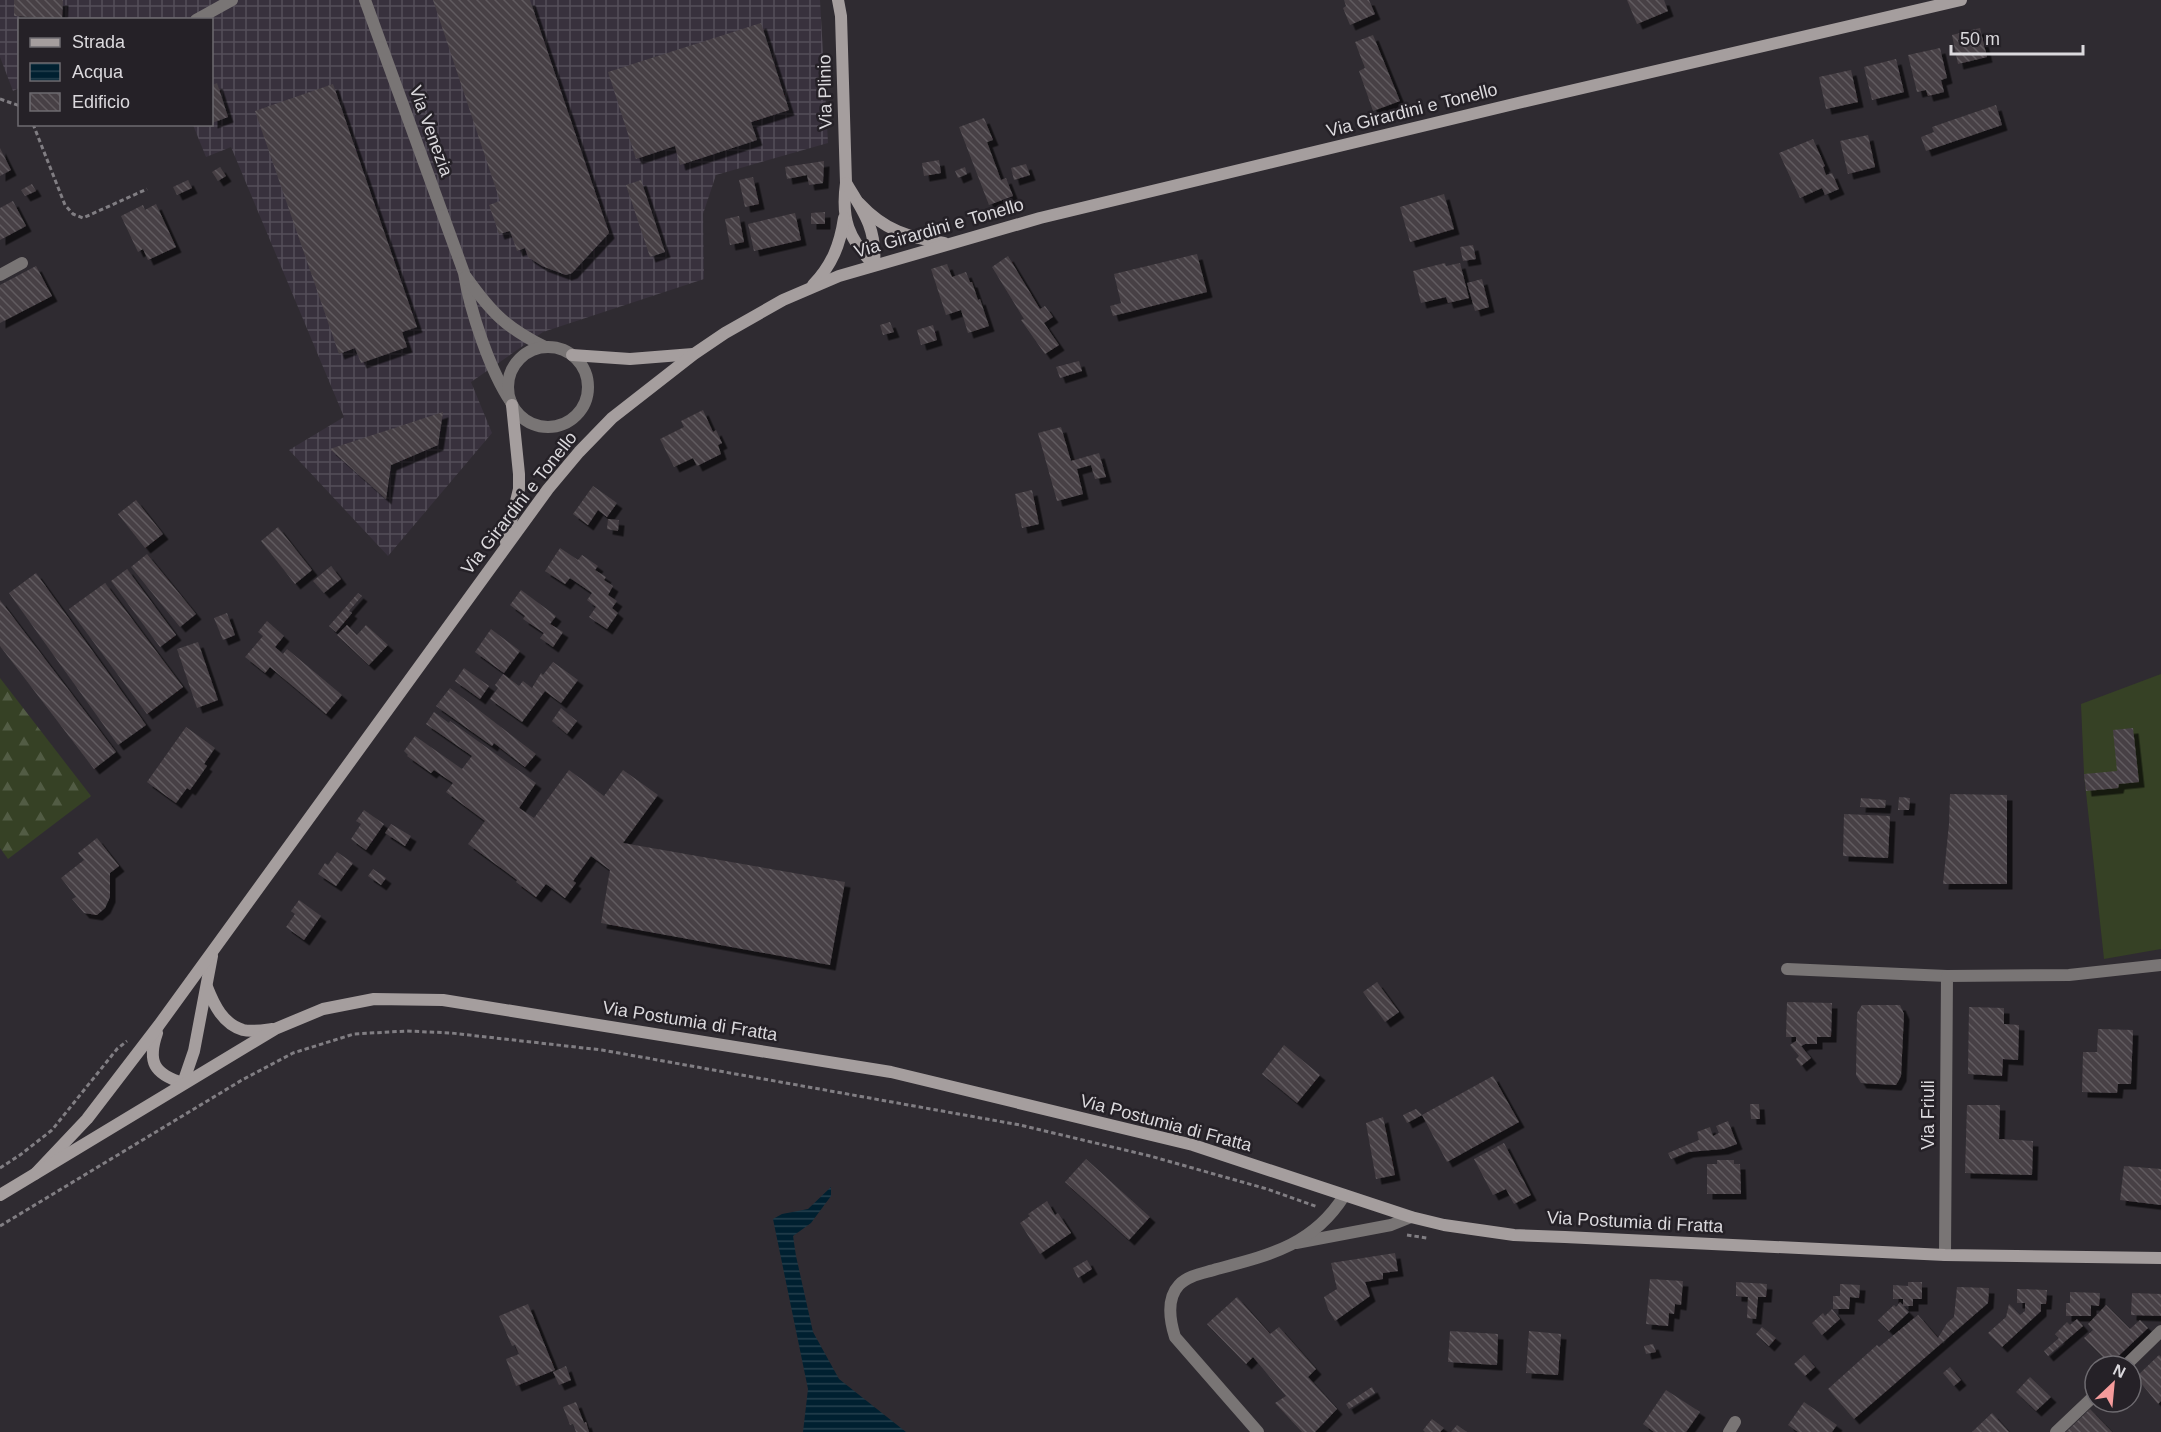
<svg xmlns="http://www.w3.org/2000/svg" width="2161" height="1432" font-family="Arial,sans-serif">
	<style>
		.industrial { fill: url(#industrial-grid) }
		.forest { fill: url(#forest-firs) }
		.pitch { fill: #364125 }
		.water { fill: url(#water-rules) }
		.building { fill: url(#building-back-hatch); filter: url(#shadow) }
		.lines { fill: none; stroke-linecap: round; stroke-linejoin: round }
		.path { stroke: #817e83; stroke-width: 3; stroke-dasharray: 4.5 3; stroke-linecap: butt }
		.street { stroke: #797575; stroke-width: 12 }
		.secondary { stroke: #a59e9e; stroke-width: 12 }
		.labels { text-anchor: middle; stroke-width: 5; stroke-linejoin: round; paint-order: stroke }
		.street-label { font-size: 18px; fill: #dbd9dd; stroke: #252127 }
	</style>
	<defs>
		<pattern id="industrial-grid" width="8" height="8" patternUnits="userSpaceOnUse" patternTransform="scale(1.5)"><rect width="8" height="8" fill="#38313d"/><path d="M0 4h8M4 0v8" fill="none" stroke="#544e59"/></pattern>
		<pattern id="forest-firs" width="22" height="20" patternUnits="userSpaceOnUse" patternTransform="scale(1.5)"><rect width="22" height="20" fill="#364125"/><path d="M5 1l3.5 6h-7zM16 11l3.5 6h-7z" fill="#525c44"/></pattern>
		<pattern id="water-rules" width="6" height="5" patternUnits="userSpaceOnUse" patternTransform="scale(1.5)"><rect width="6" height="5" fill="#002030"/><path d="M0 2.5h6" fill="none" stroke="#25404e"/></pattern>
		<pattern id="building-back-hatch" width="6" height="6" patternUnits="userSpaceOnUse" patternTransform="scale(1.5)"><rect width="6" height="6" fill="#474045"/><path d="M-1 5l2 2M0 0l6 6M5-1l2 2" fill="none" stroke="#615b5f"/></pattern>
		<filter id="shadow"><feDropShadow dx="5.5" dy="5.5" stdDeviation="0" flood-color="#0009"/></filter>
	</defs>
	<rect width="100%" height="100%" fill="#2f2b31"/>
	<!-- industrial -->
	<path class="industrial" d="M0,0H820L828,143L716,175L703,214L704,279L543,332L471,382L492,433L388,556L289,450L344,417L231,147L206,157L193,125L212,124V20H20L19,88L13,91L0,57Z"/>
	<!-- forest -->
	<path class="forest" d="M0,678L91,796L8,859L0,848Z"/>
	<!-- pitch -->
	<path class="pitch" d="M2161,674V949L2104,959L2084,774L2081,704Z"/>
	<!-- water -->
	<path class="water" d="M831,1187V1196L811,1223L793,1236L796,1256L813,1332L839,1379L906,1432H803L808,1389L773,1219L782,1214L808,1209Z"/>
	<!-- building -->
	<g class="building">
		<path d="M14,0H63L62,19L14,16Z"/>
		<path d="M433,0H530L609,233L572,273L566,275L542,266L528,257L525,248L517,251L510,231L499,234L489,205L500,201Z"/>
		<path d="M1344,0H1369L1375,14L1350,25L1343,8L1346,6Z"/>
		<path d="M1627,0H1664L1668,11L1637,24Z"/>
		<path d="M761,23L789,110L751,122L757,140L680,165L675,146L636,159L608,72Z"/>
		<path d="M1980,28L1987,57L1958,64L1952,35Z"/>
		<path d="M1373,35L1400,101L1373,111L1359,71L1365,68L1355,42Z"/>
		<path d="M1940,48L1947,78L1941,80L1944,92L1928,96L1926,90L1917,92L1908,55Z"/>
		<path d="M1896,59L1904,92L1872,100L1864,67Z"/>
		<path d="M1851,70L1858,102L1826,109L1819,77Z"/>
		<path d="M217,83L228,117L212,123V85Z"/>
		<path d="M333,84L417,327L402,332L407,347L361,363L355,348L339,354L255,111Z"/>
		<path d="M1996,105L2002,125L1926,151L1921,137L1934,132L1932,127Z"/>
		<path d="M984,118L993,140L987,142L1001,180L1006,178L1013,196L989,205L959,127Z"/>
		<path d="M1868,135L1875,167L1848,174L1840,141Z"/>
		<path d="M1813,139L1825,166L1823,167L1826,175L1832,173L1839,189L1825,195L1822,188L1800,198L1779,153Z"/>
		<path d="M0,148L11,170L0,176Z"/>
		<path d="M939,160L941,173L924,176L922,163Z"/>
		<path d="M824,161L823,183L809,185L807,175L787,179L785,167Z"/>
		<path d="M1026,164L1030,175L1014,180L1011,168Z"/>
		<path d="M220,167L226,176L218,181L212,172Z"/>
		<path d="M965,167L967,174L958,178L955,171Z"/>
		<path d="M753,177L759,204L745,207L739,180Z"/>
		<path d="M188,180L192,188L177,195L173,187Z"/>
		<path d="M641,180L665,252L650,257L626,185Z"/>
		<path d="M32,184L36,191L25,196L21,190Z"/>
		<path d="M1444,194L1454,229L1410,242L1400,207Z"/>
		<path d="M13,201L26,226L0,240V208Z"/>
		<path d="M156,204L176,247L148,260L143,249L138,252L121,216L143,205L145,210Z"/>
		<path d="M825,212V224H811V213Z"/>
		<path d="M795,213L801,240L754,251L748,224Z"/>
		<path d="M739,216L744,242L730,245L725,219Z"/>
		<path d="M1473,245L1476,259L1463,261L1460,247Z"/>
		<path d="M1197,254L1207,292L1113,316L1110,306L1121,303L1114,274Z"/>
		<path d="M1008,256L1040,309L1045,306L1053,317L1044,323L1059,345L1045,354L1021,320L1024,319L992,267Z"/>
		<path d="M1445,263L1446,266L1460,263L1469,298L1448,303L1446,297L1421,303L1413,271Z"/>
		<path d="M947,264L952,277L966,272L970,282H972L978,300L980,299L989,326L968,333L961,310L946,315L931,269Z"/>
		<path d="M36,266L52,296L0,323V285Z"/>
		<path d="M1482,279L1489,307L1475,311L1467,283Z"/>
		<path d="M890,322L894,332L883,335L880,325Z"/>
		<path d="M933,325L937,340L921,345L917,330Z"/>
		<path d="M1079,361L1082,371L1060,378L1056,367Z"/>
		<path d="M703,410L713,432L716,430L722,443L718,445L721,454L697,466L693,458L674,467L660,439L684,427L681,421Z"/>
		<path d="M443,412L438,445L391,465L386,499L330,449Z"/>
		<path d="M1061,427L1071,461L1099,453L1106,477L1095,479L1091,465L1077,469L1083,494L1057,501L1038,433Z"/>
		<path d="M593,486L617,503L607,517L598,510L588,525L573,514Z"/>
		<path d="M1032,490L1039,524L1022,528L1015,494Z"/>
		<path d="M136,500L163,534L145,548L118,514Z"/>
		<path d="M608,519L619,520L618,531L607,529Z"/>
		<path d="M278,527L312,570L295,584L261,541Z"/>
		<path d="M560,548L578,560L582,555L598,566L595,570L606,577L604,580L613,586L608,595L617,601L612,608L618,613L607,629L589,617L596,607L587,600L592,593L570,578L565,584L545,571Z"/>
		<path d="M147,554L196,614L180,627L131,567Z"/>
		<path d="M331,566L341,579L324,593L313,581Z"/>
		<path d="M127,569L176,635L160,647L111,581Z"/>
		<path d="M36,573L146,725L118,745L9,593Z"/>
		<path d="M105,583L183,687L147,714L69,609Z"/>
		<path d="M521,590L556,616L550,624L563,632L553,647L540,638L544,633L523,619L525,616L510,605Z"/>
		<path d="M358,593L362,596L349,611L352,613L336,632L329,626Z"/>
		<path d="M0,600L116,752L94,769L0,646Z"/>
		<path d="M227,613L235,635L223,640L214,618Z"/>
		<path d="M267,621L284,636L275,647L283,654L287,649L342,695L326,714L270,667L265,673L245,657L263,636L258,632Z"/>
		<path d="M347,625L357,635L366,625L388,645L369,665L337,635Z"/>
		<path d="M491,629L520,651L504,673L475,652Z"/>
		<path d="M198,642L218,700L197,708L177,649Z"/>
		<path d="M553,662L578,680L561,703L545,691L522,722L490,699L498,688L495,685L503,674L519,686L523,681L532,688L541,673L543,675Z"/>
		<path d="M464,668L489,686L480,699L455,681Z"/>
		<path d="M450,688L536,754L525,767L494,743L492,746L436,706Z"/>
		<path d="M561,708L577,721L567,734L552,721Z"/>
		<path d="M434,712L449,723L450,721L536,783L519,808L534,818L569,770L604,796L623,770L658,795L623,843L845,882L830,965L601,923L610,870L591,856L573,881L576,883L565,898L546,884L536,897L516,882L517,880L468,844L485,821L446,792L453,783L434,770L431,773L407,756L408,755L404,751L415,736L462,769L472,756L426,724Z"/>
		<path d="M186,727L215,748L204,764L207,766L190,790L187,788L176,803L147,782Z"/>
		<path d="M2133,728L2139,782L2119,784L2118,788L2086,791L2084,774L2117,771L2113,730Z"/>
		<path d="M1950,794L2007,795V884H1943L1949,824Z"/>
		<path d="M1899,797L1910,798L1909,810H1898Z"/>
		<path d="M1861,798L1886,800L1885,808L1860,807Z"/>
		<path d="M364,810L384,824L366,850L351,839L361,824L356,821Z"/>
		<path d="M1844,814L1890,816L1888,858L1843,856Z"/>
		<path d="M391,824L411,836L405,846L385,833Z"/>
		<path d="M97,838L119,866L110,873V897L105,908L97,915L84,913L72,899L76,897L61,878L84,860L78,853Z"/>
		<path d="M337,852L353,863L336,886L318,874L325,863L328,865Z"/>
		<path d="M373,869L386,878L381,885L368,876Z"/>
		<path d="M299,900L321,916L304,940L286,927L295,914L291,911Z"/>
		<path d="M1377,982L1399,1012L1385,1022L1363,992Z"/>
		<path d="M1787,1002L1832,1003L1831,1037H1817V1044H1805L1801,1046L1811,1058L1801,1066L1796,1059L1799,1056L1790,1045L1796,1041V1037H1786Z"/>
		<path d="M1862,1005H1900L1904,1014L1901,1076L1896,1085L1861,1083L1856,1075L1857,1013Z"/>
		<path d="M1969,1007L2004,1008V1024L2019,1025L2018,1060L2003,1059L2002,1076L1968,1074Z"/>
		<path d="M2098,1029L2133,1030L2131,1084H2118L2117,1093L2082,1092L2083,1052H2097Z"/>
		<path d="M1284,1045L1320,1075L1297,1103L1262,1074Z"/>
		<path d="M1493,1076L1519,1122L1447,1162L1422,1115Z"/>
		<path d="M1750,1104H1759L1760,1119H1751Z"/>
		<path d="M1967,1105H2000L1999,1139L2033,1141L2032,1175L1965,1173Z"/>
		<path d="M1416,1109L1422,1115L1407,1123L1403,1115Z"/>
		<path d="M1383,1117L1395,1175L1376,1179L1366,1123Z"/>
		<path d="M1728,1121L1737,1144L1723,1149L1688,1152L1671,1159L1668,1153L1699,1140L1697,1132L1710,1127L1713,1136L1719,1133L1716,1126Z"/>
		<path d="M1504,1143L1531,1195L1514,1204L1506,1189L1493,1195L1474,1159Z"/>
		<path d="M1086,1159L1150,1217L1129,1240L1065,1182Z"/>
		<path d="M1717,1160H1734V1164H1740L1741,1194H1707V1164H1717Z"/>
		<path d="M2124,1166L2161,1169V1205L2120,1200Z"/>
		<path d="M1047,1201L1055,1215L1058,1213L1071,1233L1040,1254L1020,1223L1030,1216L1028,1214Z"/>
		<path d="M1395,1253L1398,1271L1383,1273V1279L1365,1282L1370,1296L1335,1321L1328,1309L1324,1297L1337,1289L1331,1263Z"/>
		<path d="M1087,1260L1092,1269L1078,1278L1073,1268Z"/>
		<path d="M1650,1279L1683,1281L1681,1305L1675,1304L1674,1314L1669,1313L1668,1326L1646,1324Z"/>
		<path d="M1736,1282L1767,1284L1766,1297H1758L1756,1319L1747,1318L1748,1297L1736,1296Z"/>
		<path d="M1908,1282H1922V1299H1913V1306H1903L1909,1312L1889,1331L1878,1320L1894,1305L1896,1307L1900,1302L1903,1305V1299H1893V1285L1908,1286Z"/>
		<path d="M1840,1284L1860,1285L1859,1298L1850,1297L1849,1309H1833V1296H1840Z"/>
		<path d="M1957,1287L1989,1288L1988,1303L1854,1419L1828,1389L1877,1345L1879,1347L1918,1315L1938,1338L1947,1323L1954,1317Z"/>
		<path d="M2017,1289L2047,1290L2046,1304H2041V1311L2002,1347L1988,1333L2006,1317L2009,1304L2020,1315L2025,1311V1303H2017Z"/>
		<path d="M2070,1292L2100,1293L2099,1306L2091,1305V1316H2066V1303H2070Z"/>
		<path d="M2132,1293L2161,1294V1316L2131,1315Z"/>
		<path d="M1237,1297L1270,1334L1279,1327L1316,1369L1308,1377L1337,1409L1315,1432H1302L1275,1403L1286,1396L1253,1357L1246,1364L1207,1324Z"/>
		<path d="M528,1304L555,1370L516,1386L506,1359L519,1354L515,1345L512,1346L499,1316Z"/>
		<path d="M2106,1305L2130,1329L2140,1320L2148,1328L2110,1364L2084,1338L2093,1330L2088,1324Z"/>
		<path d="M1832,1309L1840,1319L1822,1335L1812,1323L1823,1313L1825,1316Z"/>
		<path d="M2077,1319L2083,1326L2048,1356L2044,1351L2059,1338L2055,1334L2067,1322L2070,1325Z"/>
		<path d="M1762,1327L1776,1338L1769,1346L1756,1334Z"/>
		<path d="M1450,1331L1498,1334L1497,1365L1448,1362Z"/>
		<path d="M1529,1331L1561,1334L1558,1375L1526,1373Z"/>
		<path d="M1653,1344L1656,1352L1646,1354L1644,1346Z"/>
		<path d="M1804,1355L1815,1367L1805,1376L1794,1364Z"/>
		<path d="M2159,1355L2161,1357V1401L2158,1404L2136,1377Z"/>
		<path d="M566,1366L571,1380L559,1385L553,1372Z"/>
		<path d="M1950,1367L1961,1380L1954,1386L1943,1373Z"/>
		<path d="M2030,1377L2051,1397L2036,1411L2016,1392Z"/>
		<path d="M1372,1387L1375,1393L1349,1409L1346,1404Z"/>
		<path d="M1666,1390L1700,1412L1686,1432H1654L1643,1424Z"/>
		<path d="M576,1402L584,1423L586,1422L589,1432H576L573,1424L570,1425L563,1407Z"/>
		<path d="M1804,1402L1837,1425L1832,1432H1798L1788,1425Z"/>
		<path d="M2090,1409L2112,1432H2066Z"/>
		<path d="M1992,1413L2009,1432H1972Z"/>
		<path d="M1432,1419L1444,1428L1440,1432H1425L1423,1430Z"/>
		<path d="M1457,1425L1467,1432H1451Z"/>
	</g>
	<g class="lines">
		<!-- path -->
		<g class="path">
			<path d="M0,99L20,106"/>
			<path d="M33,124L65,205L73,214L83,218L147,189"/>
			<path d="M0,1168L20,1155L52,1130L117,1049L127,1041"/>
			<path d="M0,1226L242,1080L293,1053L354,1034L407,1031L451,1033L602,1050L1020,1125L1150,1156L1267,1189L1318,1207"/>
			<path d="M1407,1235L1427,1238"/>
		</g>
		<!-- street -->
		<g class="street">
			<path d="M365,0L464,273C470,311 490,371 511,402"/>
			<path d="M196,20L232,0"/>
			<path d="M0,275L22,263"/>
			<path d="M466,277C491,312 506,328 545,347"/>
			<circle cx="548" cy="387" r="40"/>
			<path d="M1787,969L1947,976"/>
			<path d="M1296,1243L1391,1225L1411,1217"/>
			<path d="M1945,1255L1947,976L2069,975L2161,965"/>
			<path d="M2125,1366L2161,1331"/>
			<path d="M1258,1432L1175,1337C1170,1321 1166,1299 1179,1285C1188,1275 1205,1273 1217,1269C1270,1255 1313,1245 1344,1196"/>
			<path d="M1729,1432L1735,1422"/>
			<path d="M2056,1432L2095,1395"/>
		</g>
		<!-- secondary -->
		<g class="secondary">
			<path d="M838,0L841,16L846,183C841,219 848,238 874,265"/>
			<path d="M846,183C864,212 877,230 874,265"/>
			<path d="M859,203C885,231 908,237 944,243"/>
			<path d="M813,285C832,265 840,245 844,218"/>
			<path d="M572,355L630,359L693,354"/>
			<path d="M506,542L519,489V474L512,405"/>
			<path d="M207,987C214,1005 223,1024 243,1030C252,1032 264,1030 272,1029"/>
			<path d="M157,1033C147,1062 154,1074 183,1083"/>
			<path d="M183,1083L194,1051L212,956"/>
			<path d="M35,1174L87,1119L159,1025L548,489L579,452L612,418L694,354L725,333L783,300L839,276L1040,218L1518,103L1961,0"/>
			<path d="M0,1195L275,1029L323,1009L374,999L443,1000L891,1072L1193,1145L1411,1217L1444,1225L1514,1235L1565,1237L1945,1255L2161,1258"/>
		</g>
	</g>
	<g class="labels">
		<!-- street labels -->
		<g class="street-label">
			<text transform="translate(825 92) rotate(-91)" y="6">Via Plinio</text>
			<text transform="translate(1412 110) rotate(-14)" y="6">Via Girardini e Tonello</text>
			<text transform="translate(431 131) rotate(70)" y="6">Via Venezia</text>
			<text transform="translate(939 228) rotate(-16)" y="6">Via Girardini e Tonello</text>
			<text transform="translate(519 503) rotate(-52)" y="6">Via Girardini e Tonello</text>
			<text transform="translate(690 1021) rotate(9)" y="6">Via Postumia di Fratta</text>
			<text transform="translate(1928 1115) rotate(-90)" y="6">Via Friuli</text>
			<text transform="translate(1166 1123) rotate(15)" y="6">Via Postumia di Fratta</text>
			<text transform="translate(1635 1222) rotate(3)" y="6">Via Postumia di Fratta</text>
		</g>
	</g>
	<!-- legend -->
	<rect x="18" y="18" width="195" height="108" fill="#252127" stroke="#6e6b70" stroke-width="1.5"/>
	<rect x="30" y="38" width="30" height="9" fill="#a59e9e" stroke="#6e6b70" stroke-width="1.5"/>
	<text x="72" y="48" font-size="18" fill="#dbd9dd">Strada</text>
	<rect x="30" y="63" width="30" height="18" fill="url(#water-rules)" stroke="#6e6b70" stroke-width="1.5"/>
	<text x="72" y="78" font-size="18" fill="#dbd9dd">Acqua</text>
	<rect x="30" y="93" width="30" height="18" fill="url(#building-back-hatch)" stroke="#6e6b70" stroke-width="1.5"/>
	<text x="72" y="108" font-size="18" fill="#dbd9dd">Edificio</text>
	<!-- north arrow -->
	<g transform="translate(2113 1384) rotate(26)"><circle r="28" fill="#252127" stroke="#6e6b70" stroke-width="1.5"/>
	<path d="M0-4.5L10 22L0 15L-10 22Z" fill="#f59b9b"/>
	<text y="-9" font-size="16" font-weight="bold" text-anchor="middle" fill="#dbd9dd">N</text>
	</g>
	<!-- scale -->
	<path d="M1951 45v9h132v-9" fill="none" stroke="#dbd9dd" stroke-width="3"/>
	<text x="1960" y="45" font-size="18" fill="#dbd9dd" stroke="#252127" stroke-width="4.5" paint-order="stroke">50 m</text>
</svg>
